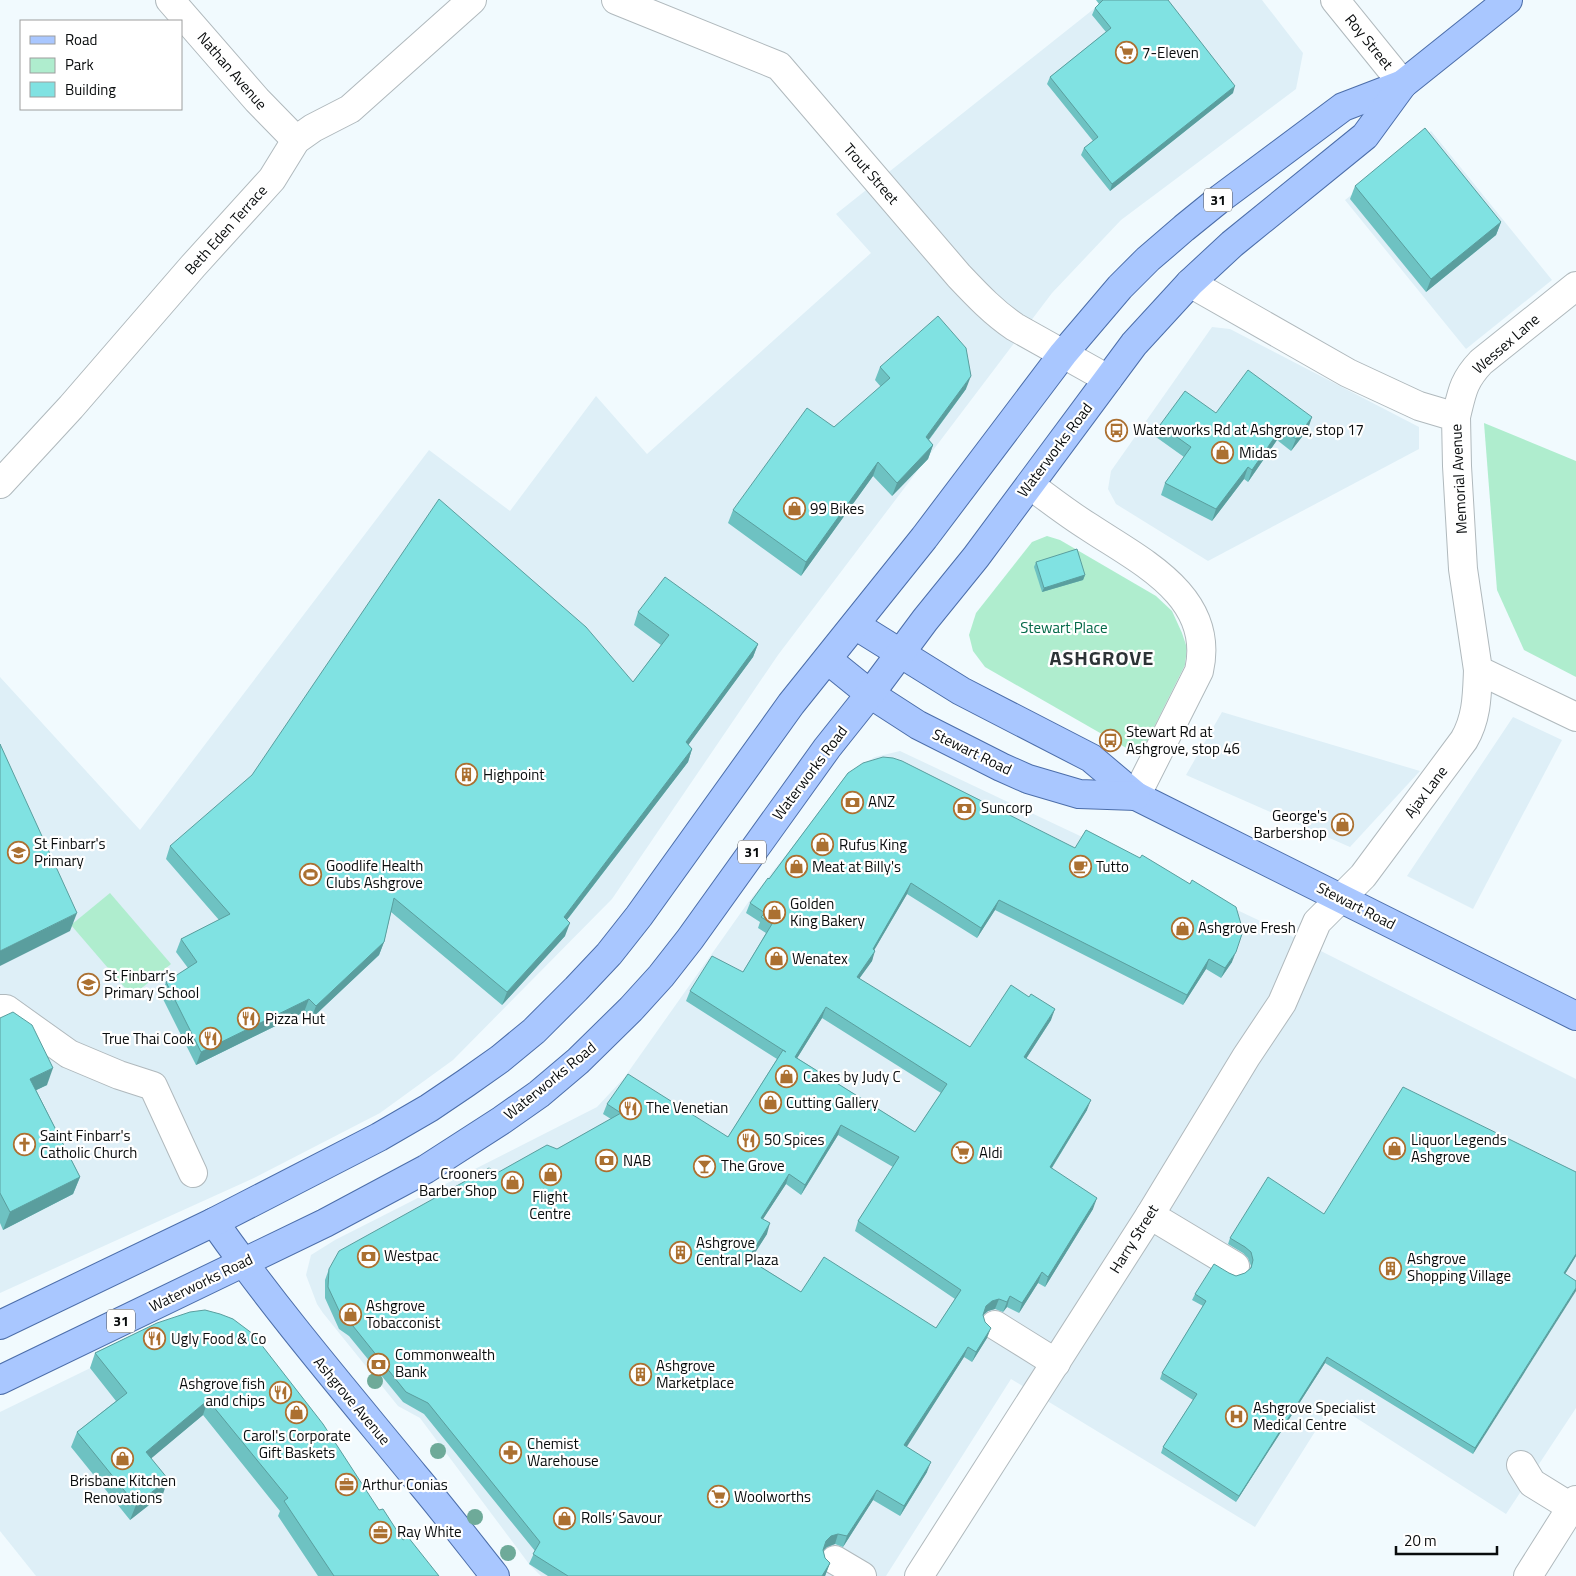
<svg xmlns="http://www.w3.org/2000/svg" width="1576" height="1576" font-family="'Titillium Web',sans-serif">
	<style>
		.built { fill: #deeff7 }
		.green { fill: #afedce }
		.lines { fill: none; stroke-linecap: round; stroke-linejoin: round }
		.minor-casing { stroke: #b0b9bd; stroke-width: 30 }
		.major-casing { stroke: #4c6eaa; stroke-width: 30 }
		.minor { stroke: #fff; stroke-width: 28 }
		.major { stroke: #a9c7ff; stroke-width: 28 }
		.tree { fill: #6eaa99 }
		.wall { fill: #6ec2c2; fill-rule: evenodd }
		.shaded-wall { fill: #5a9e9e }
		.building { fill: #80e2e2; stroke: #5a9e9e; fill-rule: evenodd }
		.labels { text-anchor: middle; stroke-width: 4.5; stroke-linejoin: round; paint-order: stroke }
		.shield { fill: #fff; stroke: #535556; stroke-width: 1 }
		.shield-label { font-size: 14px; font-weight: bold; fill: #090c0d }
		.street-label { font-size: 15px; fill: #090c0d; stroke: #fff }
		.poi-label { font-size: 15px; fill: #090c0d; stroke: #fff; text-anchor: start }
		.park-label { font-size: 15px; fill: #036847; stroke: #fff }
		.district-label { font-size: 20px; font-weight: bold; letter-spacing: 1px; fill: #2c3336; stroke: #fff }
	</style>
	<rect width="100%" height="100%" fill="#f1fafe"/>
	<!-- built -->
	<g class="built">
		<path d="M1105,0H1262L1303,53L1296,89L1121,220L1052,293L778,655L612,899L453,1060L380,1113L254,1178L0,1293V677L140,830L429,450L510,511L596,396L647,454L871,253L836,214Z"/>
		<path d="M1431,131L1552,280L1466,349L1345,200Z"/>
		<path d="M1212,327L1230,329L1419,427V449L1208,561L1116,504L1108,489L1111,471Z"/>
		<path d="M1222,712L1420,771L1350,847L1186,775Z"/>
		<path d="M1513,717L1562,740L1473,909L1407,876Z"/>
		<path d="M900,751L1273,927L1576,1079V1408L1506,1514L1333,1403L1255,1527L1011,1379L886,1576H541L529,1564L420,1418L398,1406L323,1313L317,1304L306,1275L311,1255L335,1240L597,1107L624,1078L747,904L854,769L875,757Z"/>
		<path d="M187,1321L427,1576H36L0,1531V1412Z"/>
	</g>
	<!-- green -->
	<g class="green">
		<path d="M1484,423L1576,461V677L1524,650L1497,590Z"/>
		<path d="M1047,536L1060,540L1156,596L1172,611L1182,633L1187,648L1185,665L1147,741L1137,752L1128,749L985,667L973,651L969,635L976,613L1032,542Z"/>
		<path d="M110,893L171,964L132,996L71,925Z"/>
	</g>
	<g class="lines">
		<defs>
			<g id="minor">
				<path d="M170,0L257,100L296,140"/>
				<path d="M616,0L779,66L959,276C977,295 994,313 1015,327L1108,379"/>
				<path d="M1335,0L1403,84"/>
				<path d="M1190,283L1348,373L1419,406L1456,417L1457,466L1463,569L1478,670L1576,717"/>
				<path d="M1456,417C1462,392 1463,381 1481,362L1576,286"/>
				<path d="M0,484L71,407L193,266L272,179L296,140L313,128L350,109L472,0"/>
				<path d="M1030,485C1049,499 1068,514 1089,527C1140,561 1216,596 1199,671L1136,796"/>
				<path d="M0,1009H6L69,1054L119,1075L153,1086L193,1173"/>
				<path d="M1150,1215L1235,1266"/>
				<path d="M995,1325L1056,1363"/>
				<path d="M1521,1465L1532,1483L1571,1507"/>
				<path d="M835,1560L862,1576"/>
				<path d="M919,1576L1150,1215L1246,1057L1282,1003L1317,922L1363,876L1464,740C1477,718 1477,695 1478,670"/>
				<path d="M1528,1576L1576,1500"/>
			</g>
			<g id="major">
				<path d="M855,625L961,691L1091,758L1136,796L1576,1016"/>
				<path d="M828,660L870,694L918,725L1001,767L1028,779L1079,794L1136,796"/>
				<path d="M214,1222C276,1310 346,1392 414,1475C442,1508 468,1542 495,1576"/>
				<path d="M0,1325L214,1222L379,1137L429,1108L466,1083L500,1059L534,1031L576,989L609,954L639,916L791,704L924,538L1063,354L1120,287L1148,259L1184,228L1221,198L1343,107L1403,84"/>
				<path d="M0,1380L325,1223L426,1169L502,1120L539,1094L578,1061L631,1009L661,976L690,939L827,748L870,694L925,620L976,557L1134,344L1190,283L1232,244L1365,136L1403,84L1508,0"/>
			</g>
		</defs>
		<!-- minor casing -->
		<use href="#minor" class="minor-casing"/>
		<!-- major casing -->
		<use href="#major" class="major-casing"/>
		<!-- minor -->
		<use href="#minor" class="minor"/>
		<!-- major -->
		<use href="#major" class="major"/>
	</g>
	<!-- trees -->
	<g class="tree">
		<circle cx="375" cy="1381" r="8"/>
		<circle cx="438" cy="1451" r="8"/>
		<circle cx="475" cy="1517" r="8"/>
		<circle cx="508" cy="1553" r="8"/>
	</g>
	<!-- wall -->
	<g class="wall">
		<path d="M1096,0H1168L1233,93L1110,191L1081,155L1084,148L1093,141L1047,84L1050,77L1106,32L1092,15L1095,8L1099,4Z"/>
		<path d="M1355,186L1501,222L1496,235L1426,292L1350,199Z"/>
		<path d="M880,367L966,389L929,440L933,445L928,459L892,496L873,476L801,576L728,523L733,510L834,427L881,387L875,380Z"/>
		<path d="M1216,413L1308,429L1291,451L1277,440L1248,482L1244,479L1212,521L1161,495L1165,483L1184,457L1156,437L1160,425Z"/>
		<path d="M1036,562L1085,575L1083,580L1042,592L1034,567Z"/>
		<path d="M638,612L758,644L753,657L688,745L692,749L688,762L567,920L565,936L502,1005L391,912L384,942L379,955L311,1019L304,1012L196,1065L161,995L166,982L188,968L176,952L181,939L219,920L166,859L170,846L633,682L661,645L634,625Z"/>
		<path d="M848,773L1232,962L1221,978L1206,969L1183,1005L995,910L977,938L907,894L874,950L872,961L859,979L970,1047L1051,1020L1026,1059L1087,1110L1052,1168L1093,1209L1045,1287L1038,1283L1019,1313L1007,1307L1003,1312L995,1309L988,1311L983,1315L987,1338L972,1362L964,1357L906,1447L927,1472L900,1516L873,1500L843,1547L835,1544L827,1547L823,1550L825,1558L830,1563L825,1576H548L529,1564L535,1551L424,1414L403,1402L349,1336L339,1329L325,1298V1280L329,1269L497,1173L557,1149L611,1119L603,1114L607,1104L728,1137L777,1059L686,1001L690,991L743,972L766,933L758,928L760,922L746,913L750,903L769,879ZM822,1018L941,1093L915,1132L797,1058ZM838,1135L893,1167L858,1221L855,1231L955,1299L936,1328L801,1292L750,1260L767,1234L763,1219L786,1184L801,1195Z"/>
		<path d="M0,1018L47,1085L36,1090L80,1177L73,1194L3,1230L0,1223Z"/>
		<path d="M1576,1172V1256L1565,1274L1473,1454L1325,1363L1236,1502L1161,1453L1163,1447L1193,1400L1160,1379L1162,1373L1203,1306L1192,1300L1195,1294L1229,1273L1236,1276L1245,1273L1250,1269L1251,1266L1248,1258L1243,1253L1228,1244L1230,1238Z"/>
		<path d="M157,1323L379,1510L403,1540L439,1576H318L278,1516L280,1511L203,1415L151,1458L163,1494L130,1520L71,1447L77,1432L116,1401L90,1368L95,1353Z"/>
	</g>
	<!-- shaded-wall -->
	<g class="shaded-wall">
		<path d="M1235,86L1233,93L1110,191L1112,184Z"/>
		<path d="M1501,222L1496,235L1426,292L1431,279Z"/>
		<path d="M971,376L966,389L921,450L926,437Z"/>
		<path d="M1312,417L1308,429L1291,451L1296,439Z"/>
		<path d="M1281,428L1277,440L1248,482L1252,470Z"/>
		<path d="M933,445L928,459L892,496L897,483Z"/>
		<path d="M878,462L873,476L801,576L806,562Z"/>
		<path d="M1248,467L1244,479L1212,521L1216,509Z"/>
		<path d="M1085,575L1083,580L1042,592L1044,588Z"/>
		<path d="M758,644L753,657L681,755L686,742Z"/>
		<path d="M692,749L688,762L559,930L564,917Z"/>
		<path d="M911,883L907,894L869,959L873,949Z"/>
		<path d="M999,900L995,910L977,938L981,928Z"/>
		<path d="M77,913L70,931L0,966V951Z"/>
		<path d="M570,923L565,936L502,1005L507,992Z"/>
		<path d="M384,942L379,955L311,1019L316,1006Z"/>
		<path d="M875,951L872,961L853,987L857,977Z"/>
		<path d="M1236,952L1232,962L1221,978L1225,968Z"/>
		<path d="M1209,959L1206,969L1183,1005L1187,995Z"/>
		<path d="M309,999L304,1012L196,1065L201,1052Z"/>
		<path d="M826,1007L822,1018L791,1068L795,1057Z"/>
		<path d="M1055,1009L1051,1020L1020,1068L1024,1057Z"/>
		<path d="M53,1068L47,1085L24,1096L30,1079Z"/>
		<path d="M1091,1100L1087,1110L1046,1177L1050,1167Z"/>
		<path d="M841,1125L838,1135L801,1195L805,1185Z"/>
		<path d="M789,1174L786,1184L757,1228L761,1218Z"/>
		<path d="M80,1177L73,1194L3,1230L10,1212Z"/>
		<path d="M1097,1198L1093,1209L1045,1287L1048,1277Z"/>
		<path d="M770,1223L767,1234L744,1270L748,1259Z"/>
		<path d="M1576,1254V1256L1562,1279L1564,1273Z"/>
		<path d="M1042,1272L1038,1283L1019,1313L1022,1303Z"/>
		<path d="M1576,1288V1291L1473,1454L1475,1448Z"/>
		<path d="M1010,1296L1007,1307L1003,1312L1007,1302Z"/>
		<path d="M999,1299L995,1309L988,1311L982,1316L986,1306L992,1301Z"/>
		<path d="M991,1328L987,1338L972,1362L976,1352Z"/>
		<path d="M968,1347L964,1357L901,1456L904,1445Z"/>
		<path d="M1327,1357L1325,1363L1236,1502L1239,1496Z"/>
		<path d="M208,1400L203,1415L141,1467L146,1452Z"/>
		<path d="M931,1462L927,1472L900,1516L904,1506Z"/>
		<path d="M168,1479L163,1494L130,1520L136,1505Z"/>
		<path d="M877,1490L873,1500L843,1547L847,1536Z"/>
		<path d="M838,1534L835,1544L827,1547L822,1552L826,1541L831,1536Z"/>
		<path d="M830,1563L825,1576H822Z"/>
	</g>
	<!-- building -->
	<g class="building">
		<path d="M1103,0H1168L1235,86L1112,184L1084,148L1098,137L1050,77L1111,28L1095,8Z"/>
		<path d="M1425,128L1501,222L1431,279L1355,186Z"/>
		<path d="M938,316L966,348L971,376L926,437L933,445L897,483L878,462L806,562L733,510L807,408L834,427L890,378L880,367Z"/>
		<path d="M1248,370L1312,417L1296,439L1281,428L1252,470L1248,467L1216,509L1165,483L1191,447L1160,425L1185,391L1216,413Z"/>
		<path d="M439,499L586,627L633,682L669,635L638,612L665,577L758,644L686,742L692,749L564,917L570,923L507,992L394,898L384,942L316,1006L309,999L201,1052L166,982L197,962L181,939L230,914L170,846L252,775Z"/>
		<path d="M1077,549L1085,575L1044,588L1036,562Z"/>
		<path d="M0,744L77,913L0,951Z"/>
		<path d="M883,757L893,758L902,761L1075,848L1086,830L1140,858L1142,855L1190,884L1192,880L1236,907L1243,931L1236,952L1225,968L1209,959L1187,995L999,900L981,928L911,883L873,949L875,951L857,977L970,1047L1011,985L1029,997L1031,994L1055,1009L1024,1057L1091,1100L1050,1167L1097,1198L1048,1277L1042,1272L1022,1303L1010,1296L1007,1302L999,1299L992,1301L986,1306L983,1315L985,1322L991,1328L976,1352L968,1347L904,1445L931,1462L904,1506L877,1490L847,1536L838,1534L831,1536L826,1541L823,1550L825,1558L830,1563L822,1576H568L533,1554L540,1542L428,1403L406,1392L353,1326L343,1319L328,1287L329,1269L339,1251L489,1168L497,1173L547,1145L557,1149L621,1113L607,1104L628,1074L728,1137L783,1050L786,1052L690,991L712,956L743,972L772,924L761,917L765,913L750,903L768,878L769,879L848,773L863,763ZM826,1007L947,1084L915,1132L795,1057ZM841,1125L899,1157L858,1221L961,1290L936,1328L824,1257L801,1292L748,1259L770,1223L761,1218L789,1174L805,1185Z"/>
		<path d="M13,1012L32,1025L53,1068L30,1079L80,1177L10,1212L0,1193V1018Z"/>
		<path d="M1403,1087L1576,1172V1254L1564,1273L1576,1281V1288L1475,1448L1327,1357L1239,1496L1163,1447L1197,1394L1162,1373L1206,1301L1195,1294L1214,1264L1229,1273L1236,1276L1245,1273L1251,1268L1253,1260L1251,1252L1245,1247L1230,1238L1268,1177L1324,1214Z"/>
		<path d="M205,1310L220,1314L233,1319L253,1334L323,1424L379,1510L383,1509L403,1540L408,1537L439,1576H334L284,1501L288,1498L208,1400L146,1452L168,1479L136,1505L77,1432L127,1393L95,1353L157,1323L190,1312Z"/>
	</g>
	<!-- icons -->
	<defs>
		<symbol id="supermarket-ring" viewBox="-11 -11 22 22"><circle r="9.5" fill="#fff" stroke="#ab7031" stroke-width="1.5"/><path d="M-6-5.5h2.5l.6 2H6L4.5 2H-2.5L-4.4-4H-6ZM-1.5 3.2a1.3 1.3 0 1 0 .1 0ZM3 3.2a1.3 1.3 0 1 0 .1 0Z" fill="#ab7031"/></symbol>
		<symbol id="bus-ring" viewBox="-11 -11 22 22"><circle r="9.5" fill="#fff" stroke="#ab7031" stroke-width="1.5"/><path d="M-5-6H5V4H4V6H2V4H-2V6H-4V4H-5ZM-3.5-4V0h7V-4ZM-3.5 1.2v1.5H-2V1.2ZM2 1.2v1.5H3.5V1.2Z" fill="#ab7031"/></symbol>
		<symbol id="shop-ring" viewBox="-11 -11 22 22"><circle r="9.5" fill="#fff" stroke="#ab7031" stroke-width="1.5"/><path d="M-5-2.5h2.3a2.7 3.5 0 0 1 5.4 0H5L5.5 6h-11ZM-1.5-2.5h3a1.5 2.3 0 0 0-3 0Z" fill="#ab7031"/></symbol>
		<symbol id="building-ring" viewBox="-11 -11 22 22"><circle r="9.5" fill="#fff" stroke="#ab7031" stroke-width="1.5"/><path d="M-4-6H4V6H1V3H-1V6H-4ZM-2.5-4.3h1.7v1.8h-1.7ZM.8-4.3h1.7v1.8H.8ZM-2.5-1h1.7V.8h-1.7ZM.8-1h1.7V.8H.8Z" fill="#ab7031"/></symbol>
		<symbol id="bank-ring" viewBox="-11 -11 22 22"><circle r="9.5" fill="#fff" stroke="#ab7031" stroke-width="1.5"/><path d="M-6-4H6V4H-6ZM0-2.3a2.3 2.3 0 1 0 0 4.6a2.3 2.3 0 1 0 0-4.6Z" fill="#ab7031"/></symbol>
		<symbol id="school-ring" viewBox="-11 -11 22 22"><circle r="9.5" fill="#fff" stroke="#ab7031" stroke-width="1.5"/><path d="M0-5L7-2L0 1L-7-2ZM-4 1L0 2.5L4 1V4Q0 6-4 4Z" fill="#ab7031"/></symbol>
		<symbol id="cafe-ring" viewBox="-11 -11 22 22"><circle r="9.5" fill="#fff" stroke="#ab7031" stroke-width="1.5"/><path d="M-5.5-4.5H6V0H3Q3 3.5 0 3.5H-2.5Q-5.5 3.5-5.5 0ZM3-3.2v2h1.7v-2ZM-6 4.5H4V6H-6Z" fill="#ab7031"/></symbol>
		<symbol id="stadium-ring" viewBox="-11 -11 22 22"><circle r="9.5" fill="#fff" stroke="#ab7031" stroke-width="1.5"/><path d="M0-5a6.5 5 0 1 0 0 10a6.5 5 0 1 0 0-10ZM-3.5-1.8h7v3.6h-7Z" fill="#ab7031"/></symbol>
		<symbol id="restaurant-ring" viewBox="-11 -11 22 22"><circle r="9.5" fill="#fff" stroke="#ab7031" stroke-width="1.5"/><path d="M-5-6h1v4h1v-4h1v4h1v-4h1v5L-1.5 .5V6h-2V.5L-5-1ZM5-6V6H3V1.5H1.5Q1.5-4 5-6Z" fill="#ab7031"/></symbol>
		<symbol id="church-ring" viewBox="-11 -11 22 22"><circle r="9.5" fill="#fff" stroke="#ab7031" stroke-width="1.5"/><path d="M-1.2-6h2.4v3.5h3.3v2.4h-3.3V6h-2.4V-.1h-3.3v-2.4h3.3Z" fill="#ab7031"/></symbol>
		<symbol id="bar-ring" viewBox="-11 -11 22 22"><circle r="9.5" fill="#fff" stroke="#ab7031" stroke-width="1.5"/><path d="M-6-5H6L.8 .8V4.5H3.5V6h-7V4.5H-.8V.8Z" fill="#ab7031"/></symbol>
		<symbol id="hospital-ring" viewBox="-11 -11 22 22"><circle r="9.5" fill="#fff" stroke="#ab7031" stroke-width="1.5"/><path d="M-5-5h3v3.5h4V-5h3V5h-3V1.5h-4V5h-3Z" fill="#ab7031"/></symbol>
		<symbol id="pharmacy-ring" viewBox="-11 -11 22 22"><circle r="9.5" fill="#fff" stroke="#ab7031" stroke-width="1.5"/><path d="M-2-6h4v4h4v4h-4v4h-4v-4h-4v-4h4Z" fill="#ab7031"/></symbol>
		<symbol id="office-ring" viewBox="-11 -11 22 22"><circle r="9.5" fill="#fff" stroke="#ab7031" stroke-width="1.5"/><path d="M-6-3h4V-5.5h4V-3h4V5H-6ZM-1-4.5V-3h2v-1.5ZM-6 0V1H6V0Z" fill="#ab7031"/></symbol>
	</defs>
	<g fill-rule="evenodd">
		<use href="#supermarket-ring" x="1114" y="40" width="25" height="25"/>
		<use href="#bus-ring" x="1104" y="418" width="25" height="25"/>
		<use href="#shop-ring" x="1210" y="440" width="25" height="25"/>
		<use href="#shop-ring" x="782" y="496" width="25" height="25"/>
		<use href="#bus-ring" x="1098" y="728" width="25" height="25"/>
		<use href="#building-ring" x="454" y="762" width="25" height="25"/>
		<use href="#bank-ring" x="840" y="790" width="25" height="25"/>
		<use href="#bank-ring" x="952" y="796" width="25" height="25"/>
		<use href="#shop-ring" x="1330" y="812" width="25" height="25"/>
		<use href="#shop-ring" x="810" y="832" width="25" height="25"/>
		<use href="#school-ring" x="6" y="840" width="25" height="25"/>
		<use href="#shop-ring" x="784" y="854" width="25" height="25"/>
		<use href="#cafe-ring" x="1068" y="854" width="25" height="25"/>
		<use href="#stadium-ring" x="298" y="862" width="25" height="25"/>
		<use href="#shop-ring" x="762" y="900" width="25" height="25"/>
		<use href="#shop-ring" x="1170" y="916" width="25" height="25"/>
		<use href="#shop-ring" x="764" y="946" width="25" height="25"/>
		<use href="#school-ring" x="76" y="972" width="25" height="25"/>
		<use href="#restaurant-ring" x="236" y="1006" width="25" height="25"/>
		<use href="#restaurant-ring" x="198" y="1026" width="25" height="25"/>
		<use href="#shop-ring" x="774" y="1064" width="25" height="25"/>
		<use href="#shop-ring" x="758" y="1090" width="25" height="25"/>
		<use href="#restaurant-ring" x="618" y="1096" width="25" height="25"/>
		<use href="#restaurant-ring" x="736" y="1128" width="25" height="25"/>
		<use href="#church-ring" x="12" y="1132" width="25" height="25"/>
		<use href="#shop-ring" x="1382" y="1136" width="25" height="25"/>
		<use href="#supermarket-ring" x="950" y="1140" width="25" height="25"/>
		<use href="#bank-ring" x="594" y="1148" width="25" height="25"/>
		<use href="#bar-ring" x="692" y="1154" width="25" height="25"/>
		<use href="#shop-ring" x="538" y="1162" width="25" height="25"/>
		<use href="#shop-ring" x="500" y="1170" width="25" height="25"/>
		<use href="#building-ring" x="668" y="1240" width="25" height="25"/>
		<use href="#bank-ring" x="356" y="1244" width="25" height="25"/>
		<use href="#building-ring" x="1378" y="1256" width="25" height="25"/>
		<use href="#shop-ring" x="338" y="1302" width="25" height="25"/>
		<use href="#restaurant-ring" x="142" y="1326" width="25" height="25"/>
		<use href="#bank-ring" x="366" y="1352" width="25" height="25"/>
		<use href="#building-ring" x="628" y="1362" width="25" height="25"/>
		<use href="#restaurant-ring" x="268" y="1380" width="25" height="25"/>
		<use href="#shop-ring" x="284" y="1400" width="25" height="25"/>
		<use href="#hospital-ring" x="1224" y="1404" width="25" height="25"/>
		<use href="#pharmacy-ring" x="498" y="1440" width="25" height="25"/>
		<use href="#shop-ring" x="110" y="1446" width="25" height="25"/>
		<use href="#office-ring" x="334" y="1472" width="25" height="25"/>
		<use href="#supermarket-ring" x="706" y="1484" width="25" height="25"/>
		<use href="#shop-ring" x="552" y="1506" width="25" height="25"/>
		<use href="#office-ring" x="368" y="1520" width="25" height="25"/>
	</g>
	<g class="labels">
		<!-- shield labels -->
		<g class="shield">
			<rect x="1204" y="188.5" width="28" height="23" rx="4"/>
			<rect x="738" y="840.5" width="28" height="23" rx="4"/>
			<rect x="107" y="1309.5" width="28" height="23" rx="4"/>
		</g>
		<g class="shield-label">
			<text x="1218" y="205">31</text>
			<text x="752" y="857">31</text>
			<text x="121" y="1326">31</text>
		</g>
		<!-- street labels -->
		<g class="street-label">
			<text transform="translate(1369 42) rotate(51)" y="5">Roy Street</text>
			<text transform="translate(232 71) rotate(49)" y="5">Nathan Avenue</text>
			<text transform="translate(871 174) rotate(49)" y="5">Trout Street</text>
			<text transform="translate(226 230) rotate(-48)" y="5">Beth Eden Terrace</text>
			<text transform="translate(1506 344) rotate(-41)" y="5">Wessex Lane</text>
			<text transform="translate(1055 450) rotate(-53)" y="5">Waterworks Road</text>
			<text transform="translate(1459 479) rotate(-93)" y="5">Memorial Avenue</text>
			<text transform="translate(972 752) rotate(26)" y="5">Stewart Road</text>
			<text transform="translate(810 773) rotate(-53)" y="5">Waterworks Road</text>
			<text transform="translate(1426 792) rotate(-53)" y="5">Ajax Lane</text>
			<text transform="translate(1356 906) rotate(27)" y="5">Stewart Road</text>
			<text transform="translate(550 1081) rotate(-39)" y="5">Waterworks Road</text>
			<text transform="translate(1134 1239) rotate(-58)" y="5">Harry Street</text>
			<text transform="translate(201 1283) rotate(-26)" y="5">Waterworks Road</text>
			<text transform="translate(352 1401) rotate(50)" y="5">Ashgrove Avenue</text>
		</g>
		<!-- poi labels -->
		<g class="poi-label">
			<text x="1142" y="58">7-Eleven</text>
			<text x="1133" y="435">Waterworks Rd at Ashgrove, stop 17</text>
			<text x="1239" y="458">Midas</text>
			<text x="810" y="514">99 Bikes</text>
			<text x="1126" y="737">Stewart Rd at<tspan x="1126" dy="17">Ashgrove, stop 46</tspan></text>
			<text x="483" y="780">Highpoint</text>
			<text x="868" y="807">ANZ</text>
			<text x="981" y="813">Suncorp</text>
			<text x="1327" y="821" text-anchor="end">George's<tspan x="1327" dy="17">Barbershop</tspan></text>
			<text x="34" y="849">St Finbarr's<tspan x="34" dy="17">Primary</tspan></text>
			<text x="839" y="850">Rufus King</text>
			<text x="326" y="871">Goodlife Health<tspan x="326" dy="17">Clubs Ashgrove</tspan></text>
			<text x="812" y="872">Meat at Billy's</text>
			<text x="1096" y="872">Tutto</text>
			<text x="790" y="909">Golden<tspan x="790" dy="17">King Bakery</tspan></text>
			<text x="1198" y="933">Ashgrove Fresh</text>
			<text x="792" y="964">Wenatex</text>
			<text x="104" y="981">St Finbarr's<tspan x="104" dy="17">Primary School</tspan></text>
			<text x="265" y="1024">Pizza Hut</text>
			<text x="194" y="1044" text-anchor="end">True Thai Cook</text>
			<text x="803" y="1082">Cakes by Judy C</text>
			<text x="786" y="1108">Cutting Gallery</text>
			<text x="646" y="1113">The Venetian</text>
			<text x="40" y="1141">Saint Finbarr's<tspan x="40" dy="17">Catholic Church</tspan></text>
			<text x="764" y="1145">50 Spices</text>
			<text x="1411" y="1145">Liquor Legends<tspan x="1411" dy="17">Ashgrove</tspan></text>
			<text x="979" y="1158">Aldi</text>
			<text x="623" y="1166">NAB</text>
			<text x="721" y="1171">The Grove</text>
			<text x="497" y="1179" text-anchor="end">Crooners<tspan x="497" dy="17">Barber Shop</tspan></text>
			<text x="550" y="1202" text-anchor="middle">Flight<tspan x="550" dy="17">Centre</tspan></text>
			<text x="696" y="1248">Ashgrove<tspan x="696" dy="17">Central Plaza</tspan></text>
			<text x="384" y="1261">Westpac</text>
			<text x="1407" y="1264">Ashgrove<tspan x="1407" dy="17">Shopping Village</tspan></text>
			<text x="366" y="1311">Ashgrove<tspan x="366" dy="17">Tobacconist</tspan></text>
			<text x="171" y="1344">Ugly Food &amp; Co</text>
			<text x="395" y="1360">Commonwealth<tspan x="395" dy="17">Bank</tspan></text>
			<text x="656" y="1371">Ashgrove<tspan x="656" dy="17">Marketplace</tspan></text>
			<text x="265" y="1389" text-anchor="end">Ashgrove fish<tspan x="265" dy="17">and chips</tspan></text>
			<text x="1253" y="1413">Ashgrove Specialist<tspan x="1253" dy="17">Medical Centre</tspan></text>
			<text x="297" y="1441" text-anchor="middle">Carol's Corporate<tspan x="297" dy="17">Gift Baskets</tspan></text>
			<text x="527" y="1449">Chemist<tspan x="527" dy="17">Warehouse</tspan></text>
			<text x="123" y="1486" text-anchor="middle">Brisbane Kitchen<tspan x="123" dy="17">Renovations</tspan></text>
			<text x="362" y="1490">Arthur Conias</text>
			<text x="734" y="1502">Woolworths</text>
			<text x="581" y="1523">Rolls’ Savour</text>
			<text x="397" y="1537">Ray White</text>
		</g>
		<!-- park labels -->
		<g class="park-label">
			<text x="1064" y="633">Stewart Place</text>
		</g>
		<!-- district labels -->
		<g class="district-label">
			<text x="1102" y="665">ASHGROVE</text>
		</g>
	</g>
	<!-- legend -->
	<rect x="20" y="20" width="162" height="90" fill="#ffffff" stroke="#9d9e9e"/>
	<rect x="30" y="36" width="25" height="8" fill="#a9c7ff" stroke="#9d9e9e"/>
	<text x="65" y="45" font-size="15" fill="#090c0d">Road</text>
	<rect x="30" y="58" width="25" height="15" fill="#afedce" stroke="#9d9e9e"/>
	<text x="65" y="70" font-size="15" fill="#090c0d">Park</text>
	<rect x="30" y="82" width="25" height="15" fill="#80e2e2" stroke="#9d9e9e"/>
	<text x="65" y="95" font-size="15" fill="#090c0d">Building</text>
	<!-- scale -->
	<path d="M1396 1546v8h101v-8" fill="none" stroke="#090c0d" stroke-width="2.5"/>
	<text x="1404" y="1546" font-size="15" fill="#090c0d" stroke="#ffffff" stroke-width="4" paint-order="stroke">20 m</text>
</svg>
